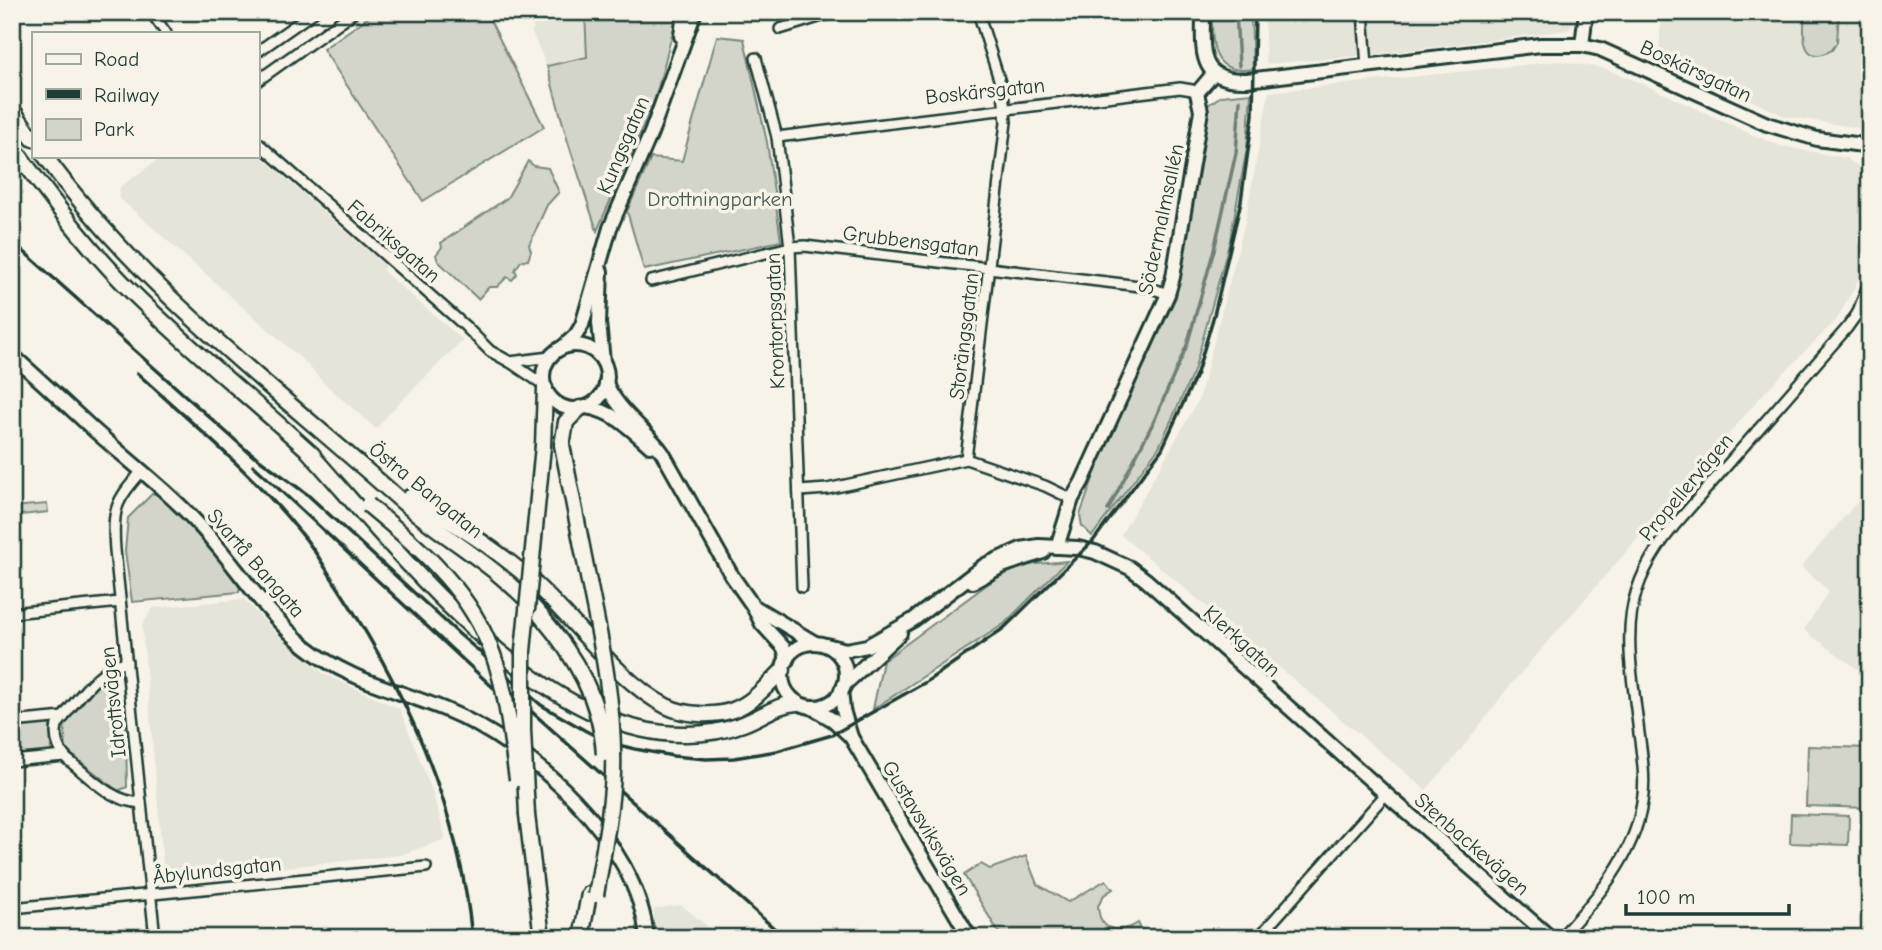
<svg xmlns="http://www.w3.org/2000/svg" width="1882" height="950" font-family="'Comic Neue',sans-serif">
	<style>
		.built { fill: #e5e4d9 }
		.green { fill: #d3d5ca; stroke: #79897f; stroke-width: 2 }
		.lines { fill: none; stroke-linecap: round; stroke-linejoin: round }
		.stream { stroke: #6f8077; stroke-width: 3.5 }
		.street-casing { stroke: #1f3d34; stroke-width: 14 }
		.secondary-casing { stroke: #1f3d34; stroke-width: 18 }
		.primary-casing { stroke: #1f3d34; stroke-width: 19 }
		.street { stroke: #f7f3e8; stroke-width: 9 }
		.secondary { stroke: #f7f3e8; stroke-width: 12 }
		.primary { stroke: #f7f3e8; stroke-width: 14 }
		.rail { stroke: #1f3d34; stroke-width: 3.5 }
		.primary-bridge-casing { stroke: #1f3d34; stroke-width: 19; stroke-linecap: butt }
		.primary-bridge { stroke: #f7f3e8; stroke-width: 14 }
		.labels { text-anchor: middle; stroke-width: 7; stroke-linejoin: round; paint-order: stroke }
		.street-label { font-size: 21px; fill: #1f3d34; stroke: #f7f3e8 }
		.park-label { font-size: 21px; fill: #435b52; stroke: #f7f3e8 }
	</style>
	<rect width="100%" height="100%" fill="#f7f3e8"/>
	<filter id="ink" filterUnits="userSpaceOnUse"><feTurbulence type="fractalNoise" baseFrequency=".0143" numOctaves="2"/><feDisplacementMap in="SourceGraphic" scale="14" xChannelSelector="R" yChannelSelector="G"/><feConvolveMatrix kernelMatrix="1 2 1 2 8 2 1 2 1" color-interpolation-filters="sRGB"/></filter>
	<g filter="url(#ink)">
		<!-- built -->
		<g class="built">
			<path d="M545,12H585L587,57L547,66L531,31L534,29L531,22L546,15Z"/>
			<path d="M1264,12H1579L1569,30L1380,54L1266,64Z"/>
			<path d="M1661,12H1870V130L1785,116L1659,58Z"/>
			<path d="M1559,61L1606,69L1650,87L1753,135L1781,146L1846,158L1867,172L1860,277L1837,319L1765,392L1512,683L1456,756L1426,790L1121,535L1199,399L1245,222L1269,92Z"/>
			<path d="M257,153L385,266L382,270L463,340L396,406L376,429L325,384L303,360L119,198L120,187L163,156H257Z"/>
			<path d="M1863,495L1870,501V513L1863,520L1870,526V676H1867L1804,630L1829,591L1801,567Z"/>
			<path d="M244,599L273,630L324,674L400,709L433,794L446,839L401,855L183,878L163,864L142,625L153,608Z"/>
			<path d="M681,905L722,938H654V909Z"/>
		</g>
		<!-- green -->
		<g class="green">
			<path d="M376,12H486L544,127L423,201L323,49Z"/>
			<path d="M585,12H678L655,99L597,231L568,142L547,66L587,57Z"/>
			<path d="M1212,12H1251L1253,69C1211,76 1212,45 1212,12Z"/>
			<path d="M1805,12H1839L1837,42L1832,50C1800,68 1803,32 1805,12Z"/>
			<path d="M717,36L744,39L767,142L781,241L644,270L627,211L651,158L682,161Z"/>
			<path d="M1251,93L1247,148L1230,240L1194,371L1159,447L1092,536L1082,526L1080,515L1100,459L1176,297L1208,105L1221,96Z"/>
			<path d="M528,161L534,166L548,168L559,192L547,205L529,245L531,251L528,260L521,261L515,270L517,274L512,280L507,277L497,287H489L478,299L438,261L436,255L442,247L441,243L507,198Z"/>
			<path d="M161,493L240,584L239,592L132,602L125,551L128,518L152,494Z"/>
			<path d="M47,504L48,512L12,516V507Z"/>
			<path d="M1067,561L1004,624L873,709L883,661L996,578L1027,565Z"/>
			<path d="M104,678L114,683L126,732L127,787L118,791L66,750L64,720Z"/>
			<path d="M50,722L51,752L12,757V726Z"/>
			<path d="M1808,746L1870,748V808L1806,806Z"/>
			<path d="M1791,814L1849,816L1848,845L1790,843Z"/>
			<path d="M1026,856L1037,884L1068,902L1106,880L1113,889L1104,895L1098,906C1099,931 1119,935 1138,923L1146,938H1002L964,875L981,864L990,869Z"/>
		</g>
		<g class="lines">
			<!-- stream -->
			<g class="stream">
				<path d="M1236,12L1239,66"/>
				<path d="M1108,510L1154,421L1187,345L1214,250L1236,153L1240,100"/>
			</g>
			<defs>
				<g id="street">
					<path d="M151,12L166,33"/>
					<path d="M1363,12L1367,66"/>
					<path d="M780,29L835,12"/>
					<path d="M257,52L314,12"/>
					<path d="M756,58L777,137L790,247L802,587"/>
					<path d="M257,81L354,12"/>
					<path d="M777,137L1180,88L1192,90L1197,93"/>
					<path d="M257,142L465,326L490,351L510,362L544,385"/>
					<path d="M651,281L790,247L805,246L1148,287L1168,294"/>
					<path d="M510,362L550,357"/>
					<path d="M966,459L1006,122L1003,92L978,12"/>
					<path d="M142,471C115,502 112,509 115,550L155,938"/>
					<path d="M799,491L827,489L966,459L1045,486L1072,499"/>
					<path d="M12,613L120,602"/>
					<path d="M127,662C99,666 74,704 57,725C54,739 58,749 67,759C91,778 110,801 141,803"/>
					<path d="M12,722L64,717"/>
					<path d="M12,761L64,756"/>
					<path d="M12,908L426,867"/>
					<path d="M1258,938L1386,794"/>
					<path d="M1560,938C1596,899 1634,857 1642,803C1646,780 1642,756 1639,733C1629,647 1614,598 1674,526L1847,328L1857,314L1870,280"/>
				</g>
				<g id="secondary">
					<path d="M1203,12C1203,51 1197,82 1247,80L1541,45H1582L1600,49L1767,124L1817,139L1870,146"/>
					<path d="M681,36L684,12"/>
					<path d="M1582,45L1586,12"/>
					<path d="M601,271L599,323L603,361"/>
					<circle cx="575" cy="377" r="32"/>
					<path d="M563,347L576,335L582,325L610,228L651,133L695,12"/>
					<path d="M12,355C40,380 67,405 94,430C130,462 168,491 200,526C236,565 264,612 305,646C347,680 395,689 444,709C530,744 638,840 647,938"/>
					<path d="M606,383C616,409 645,429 662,452L732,576L753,606L762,624L784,648L787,661"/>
					<path d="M586,407C613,411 630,428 650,446"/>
					<path d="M1057,547L1072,499L1082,482L1168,294L1173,277L1201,111L1197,93L1214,73"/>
					<path d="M973,582L1002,566L1043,552"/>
					<path d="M753,606L815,643"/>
					<circle cx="814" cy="675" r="32"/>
					<path d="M826,645L846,650L867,646L913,620L985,565L1021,549L1039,546L1078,548L1095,552L1130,568L1146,580L1386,794L1551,938"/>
					<path d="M844,685L900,633"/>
					<path d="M841,690L843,710L851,737"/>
					<path d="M811,707L833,720L851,737L970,938"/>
				</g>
				<g id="primary">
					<path d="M12,109L33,139"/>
					<path d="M12,145C48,196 86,246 130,290C188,348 252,399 313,455"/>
					<path d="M45,156C142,290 276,389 398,498C444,539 501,567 541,616"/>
					<path d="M580,408L566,422L562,445L589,582"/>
					<path d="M543,446L545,388"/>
					<path d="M308,451C397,550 539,737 686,734C705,734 725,731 743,724C762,717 777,704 797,703"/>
					<path d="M410,497C452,522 497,549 533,582C573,618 619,682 666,706C684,715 713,717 733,710C754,702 767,685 783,670"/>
					<path d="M527,815L542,938"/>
					<path d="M581,938L589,894"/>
				</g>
			</defs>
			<!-- street casing -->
			<use href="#street" class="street-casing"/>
			<!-- secondary casing -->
			<use href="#secondary" class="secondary-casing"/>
			<!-- primary casing -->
			<use href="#primary" class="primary-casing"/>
			<!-- street -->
			<use href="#street" class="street"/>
			<!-- secondary -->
			<use href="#secondary" class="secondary"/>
			<!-- primary -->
			<use href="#primary" class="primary"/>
			<!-- rail -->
			<g class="rail">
				<path d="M12,241L253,456"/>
				<path d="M137,373C193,424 252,473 300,532C315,549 326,570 339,589C408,694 460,811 472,938"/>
				<path d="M247,450L308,495L459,634L541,705L586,731L610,743L635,749L673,756L706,759L734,758L777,751L832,735L926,682L1004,628L1093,541L1162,449L1197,373L1214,315L1241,201L1253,115L1255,12"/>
				<path d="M253,465L499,693"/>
				<path d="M495,679L785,938"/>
			</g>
			<defs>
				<g id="primary-bridge">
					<path d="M368,505C415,544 464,584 488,642C507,685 510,733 517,779"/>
					<path d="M589,582C602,645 615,708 613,773C611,814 603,854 596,895"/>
					<path d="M541,616C575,656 601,700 604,754"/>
					<path d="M527,815L523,730V651L543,446"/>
				</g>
			</defs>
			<!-- primary-bridge casing -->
			<use href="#primary-bridge" class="primary-bridge-casing"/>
			<!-- primary-bridge -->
			<use href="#primary-bridge" class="primary-bridge"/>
		</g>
	</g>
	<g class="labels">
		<!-- street labels -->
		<g class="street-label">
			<text transform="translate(1696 71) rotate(25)" y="7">Boskärsgatan</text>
			<text transform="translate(985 91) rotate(-6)" y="7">Boskärsgatan</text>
			<text transform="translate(623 145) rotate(-67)" y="7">Kungsgatan</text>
			<text transform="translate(1161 219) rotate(-78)" y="7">Södermalmsallén</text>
			<text transform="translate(394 241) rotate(41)" y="7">Fabriksgatan</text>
			<text transform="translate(911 241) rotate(7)" y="7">Grubbensgatan</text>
			<text transform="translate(775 321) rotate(-92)" y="7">Krontorpsgatan</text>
			<text transform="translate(964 336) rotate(-83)" y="7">Storängsgatan</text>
			<text transform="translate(1686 487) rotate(-50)" y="7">Propellervägen</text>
			<text transform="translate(426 490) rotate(39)" y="7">Östra Bangatan</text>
			<text transform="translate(256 563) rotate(49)" y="7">Svartå Bangata</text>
			<text transform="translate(1242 641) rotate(42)" y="7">Klerkgatan</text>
			<text transform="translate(113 702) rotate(-96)" y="7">Idrottsvägen</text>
			<text transform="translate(927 828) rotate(59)" y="7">Gustavsviksvägen</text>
			<text transform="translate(1472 844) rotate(41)" y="7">Stenbackevägen</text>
			<text transform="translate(217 870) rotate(-6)" y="7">Åbylundsgatan</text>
		</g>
		<!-- park labels -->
		<g class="park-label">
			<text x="720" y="206">Drottningparken</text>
		</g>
	</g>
	<!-- margin -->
	<rect width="1882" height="950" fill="none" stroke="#f7f3e8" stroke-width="42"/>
	<rect x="21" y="21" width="1840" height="908" fill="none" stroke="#1f3d34" stroke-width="2.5" filter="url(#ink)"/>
	<!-- legend -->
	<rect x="32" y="32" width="228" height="126" fill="#f7f3e8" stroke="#a1aaa0" stroke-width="2"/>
	<rect x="46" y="54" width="35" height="10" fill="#f7f3e8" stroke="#a1aaa0" stroke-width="2"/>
	<text x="94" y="66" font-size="21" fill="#1f3d34">Road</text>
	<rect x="46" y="89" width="35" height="10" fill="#1f3d34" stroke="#a1aaa0" stroke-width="2"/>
	<text x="94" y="102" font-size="21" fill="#1f3d34">Railway</text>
	<rect x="46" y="119" width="35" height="21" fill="#d3d5ca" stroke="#a1aaa0" stroke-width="2"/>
	<text x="94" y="136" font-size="21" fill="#1f3d34">Park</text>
	<!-- scale -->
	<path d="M1626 904v10h163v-10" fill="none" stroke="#1f3d34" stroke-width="3.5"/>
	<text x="1637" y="904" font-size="21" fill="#1f3d34" stroke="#f7f3e8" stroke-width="5" paint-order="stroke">100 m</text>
</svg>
